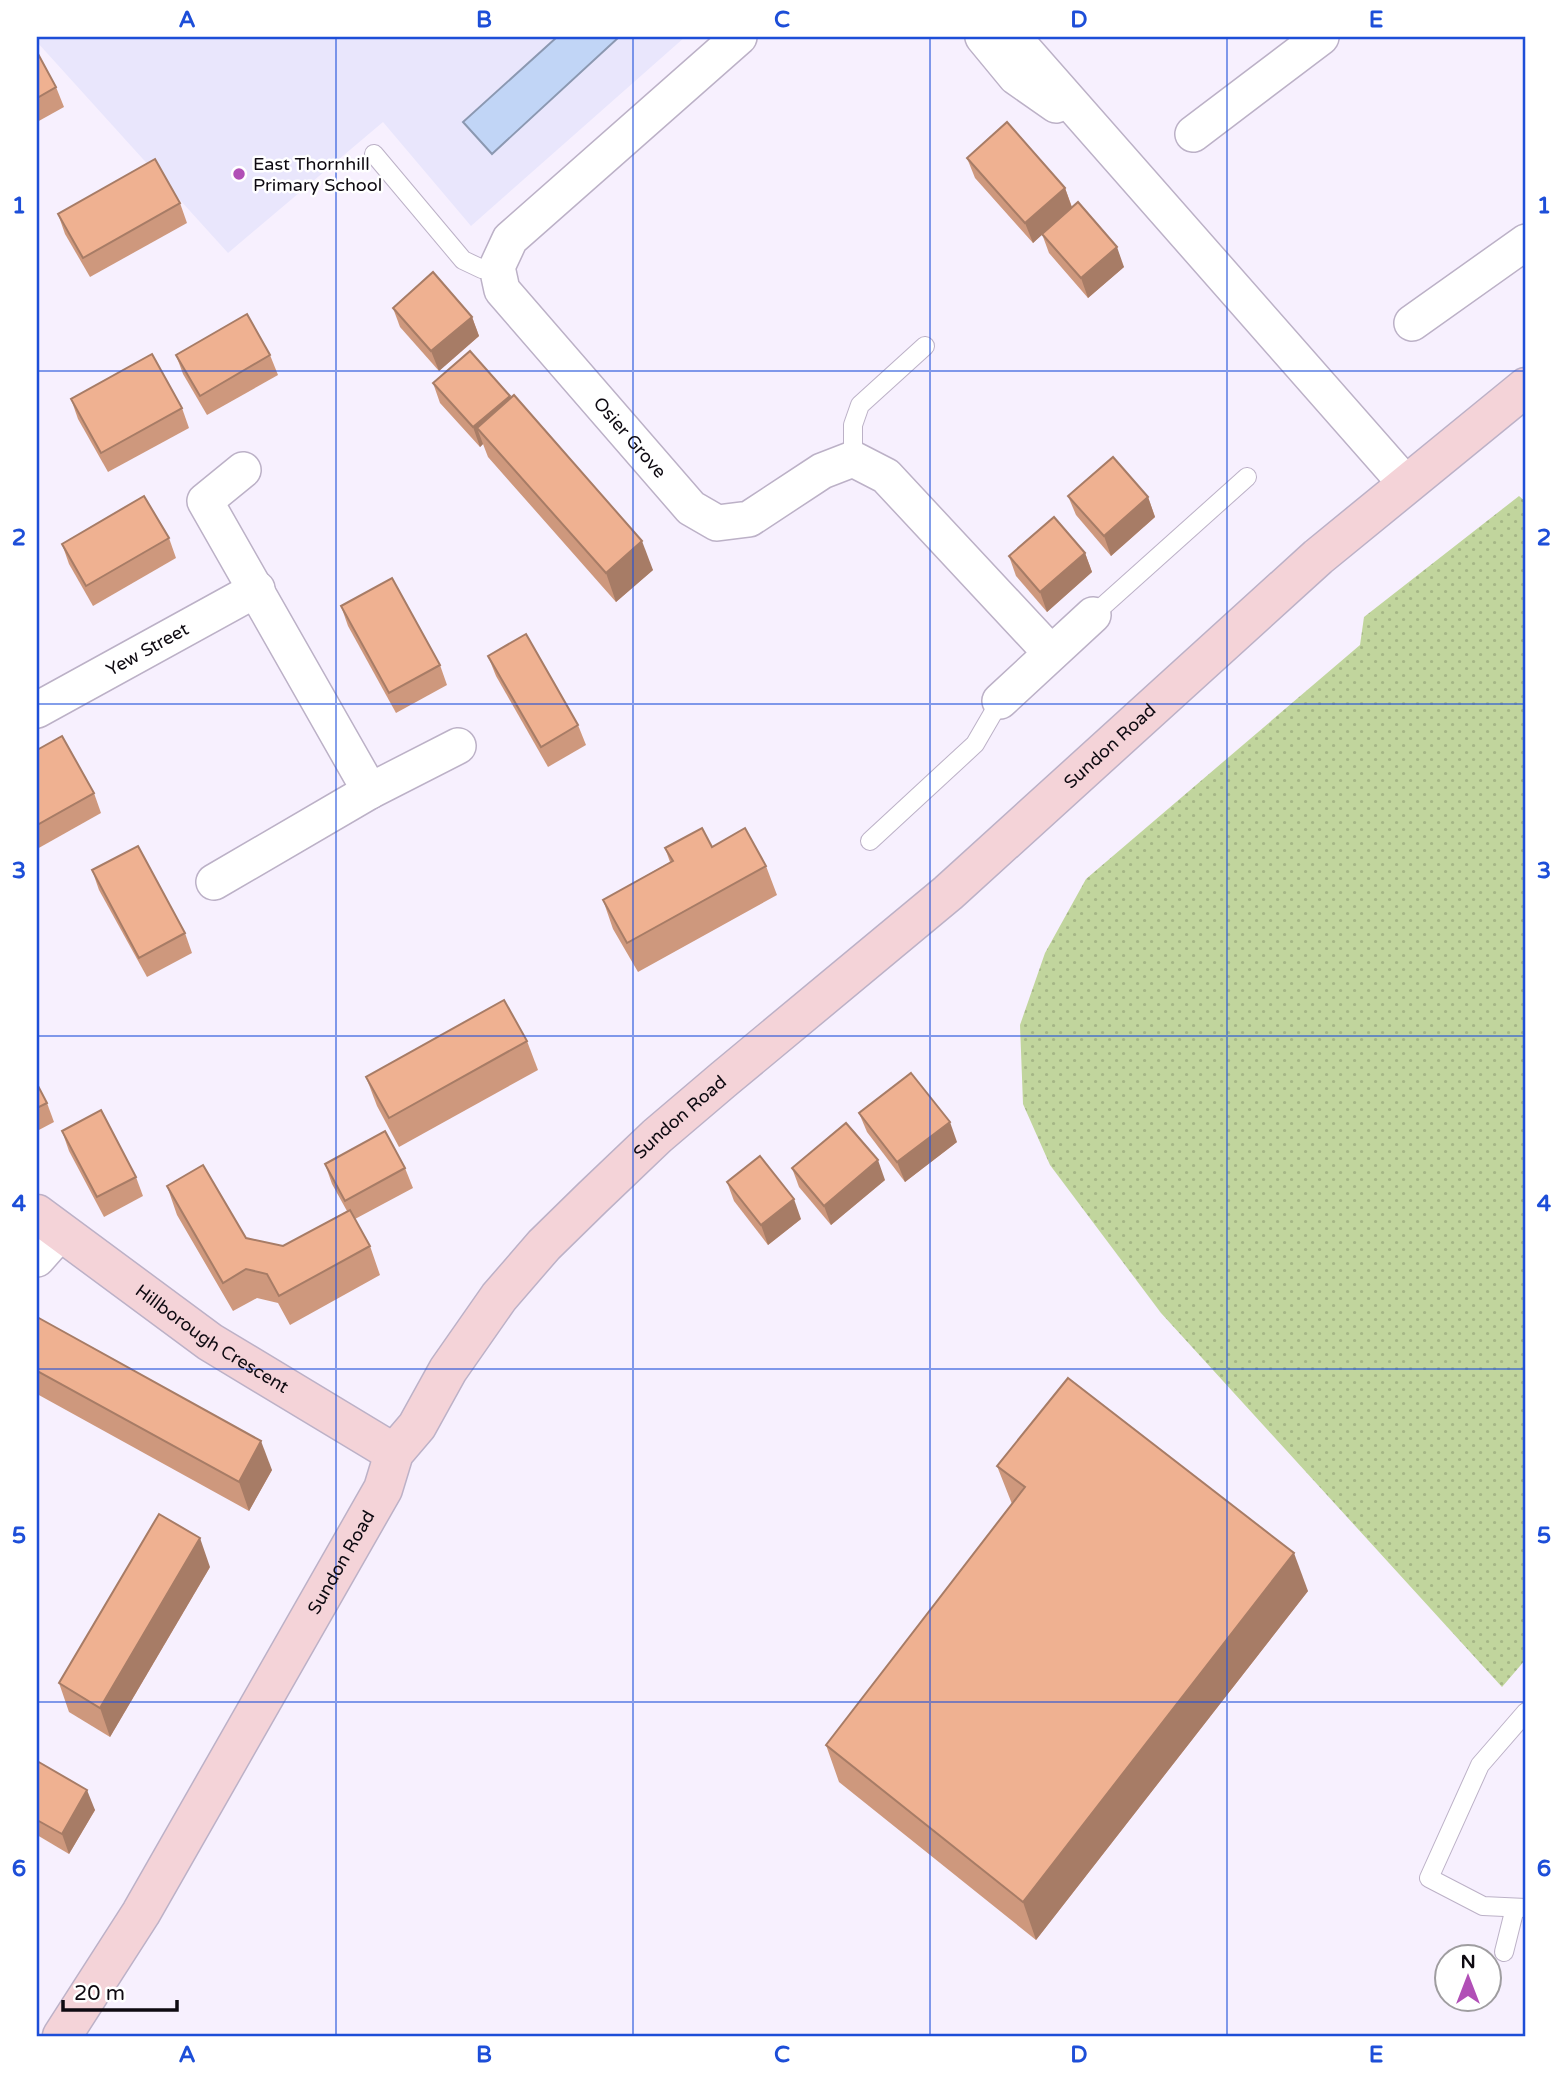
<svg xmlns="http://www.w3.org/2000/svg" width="1563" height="2073" font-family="'Varela Round',sans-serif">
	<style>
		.education { fill: #e9e6fc }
		.grass { fill: url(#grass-dots) }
		.water { fill: #c1d5f6; stroke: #8b98b1; stroke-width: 2 }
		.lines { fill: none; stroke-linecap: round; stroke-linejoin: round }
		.lane-casing { stroke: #bcb1c7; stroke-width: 20 }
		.street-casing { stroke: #bcb1c7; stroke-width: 38 }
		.secondary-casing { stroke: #bcb1c7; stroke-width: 41 }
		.lane { stroke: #fff; stroke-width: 18 }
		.street { stroke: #fff; stroke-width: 35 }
		.secondary { stroke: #f4d3d8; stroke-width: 38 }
		.wall { fill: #ce987d }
		.shaded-wall { fill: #a77c66 }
		.building { fill: #efb191; stroke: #a77c66; stroke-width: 2 }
		.grid { fill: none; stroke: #1d4ed8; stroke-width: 2; stroke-opacity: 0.55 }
		.poi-dot { fill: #b14fb6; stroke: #fff; stroke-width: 2.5 }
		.labels { text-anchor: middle; stroke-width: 5; stroke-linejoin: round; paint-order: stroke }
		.poi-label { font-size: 18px; fill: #0e0a11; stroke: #fff; text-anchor: start }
		.street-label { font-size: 18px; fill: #0e0a11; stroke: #fff }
		.neatline { fill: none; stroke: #1d4ed8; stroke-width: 2.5 }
		.grid-label { font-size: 23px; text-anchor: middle; font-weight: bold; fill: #1d4ed8 }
	</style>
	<defs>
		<pattern id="grass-dots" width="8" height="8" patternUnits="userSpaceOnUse" patternTransform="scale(1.75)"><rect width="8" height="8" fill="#c1d59d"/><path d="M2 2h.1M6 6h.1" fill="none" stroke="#a5b686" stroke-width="1.8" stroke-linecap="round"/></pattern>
	</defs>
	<rect width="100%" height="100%" fill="#f7f0fe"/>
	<!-- education -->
	<path class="education" d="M37,37H685L471,226L383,122L228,253L37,42Z"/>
	<!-- grass -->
	<path class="grass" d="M1519,496L1526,502V1659L1502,1687L1161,1313L1050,1165L1023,1104L1020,1025L1045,953L1086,879L1360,645L1364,617Z"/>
	<!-- water -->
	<path class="water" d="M557,37H619L492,154L463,122Z"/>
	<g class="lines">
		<defs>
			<g id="lane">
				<path d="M374,154L463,260L482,269L497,267"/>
				<path d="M853,459V425L860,405L925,346"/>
				<path d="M1093,615L1247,477"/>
				<path d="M870,841L975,744L1000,701"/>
				<path d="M1526,1712L1480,1765L1429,1878L1483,1906L1526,1908"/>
				<path d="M1504,1952L1515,1908"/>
			</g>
			<g id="street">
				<path id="s1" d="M739,37L510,239L497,267L502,290L691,508L717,523L749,519L822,471L853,459L886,476L1051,653"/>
				<path d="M983,37L1016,77L1056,105"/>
				<path d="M1013,37L1407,485"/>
				<path d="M1193,134L1321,37"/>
				<path d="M1412,323L1526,242"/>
				<path d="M243,470L205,501L370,791"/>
				<path d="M1000,701L1093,615"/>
				<path id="s2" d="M37,710L257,589"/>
				<path d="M214,882L370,791L458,746"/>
				<path d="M37,1259L60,1233"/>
			</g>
			<g id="secondary">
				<path id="s3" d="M37,1214L210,1342L394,1453"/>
				<path id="s4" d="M62,2036L141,1913L383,1489L394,1453L417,1426L448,1370L499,1297L544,1245L592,1198L657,1136L724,1079L948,893L1318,557L1526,387"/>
			</g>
		</defs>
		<!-- lane casing -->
		<use href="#lane" class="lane-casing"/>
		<!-- street casing -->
		<use href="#street" class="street-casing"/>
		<!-- secondary casing -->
		<use href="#secondary" class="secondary-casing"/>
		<!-- lane -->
		<use href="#lane" class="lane"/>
		<!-- street -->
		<use href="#street" class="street"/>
		<!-- secondary -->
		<use href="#secondary" class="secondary"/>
	</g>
	<!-- wall -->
	<g class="wall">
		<path d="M37,52L56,87L64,107L37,122Z"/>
		<path d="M967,158L1065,188L1072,207L1124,267L1088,298L1049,253L1042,234L1033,243L975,178Z"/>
		<path d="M180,203L187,223L90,277L65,234L58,214Z"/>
		<path d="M393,308L472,317L479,336L439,371L400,327Z"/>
		<path d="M176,355H270L278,375L207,415L183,374Z"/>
		<path d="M433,383L511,398L653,570L616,602L488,457L483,444L480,447L440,403Z"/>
		<path d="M71,399L182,408L189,428L108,472L78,419Z"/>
		<path d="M1068,496L1148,497L1155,517L1111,556L1076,515Z"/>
		<path d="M169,538L176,558L93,606L69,564L62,544Z"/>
		<path d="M1085,553L1092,572L1047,612L1016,576L1009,556Z"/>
		<path d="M341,606L440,665L447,685L396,713L348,626Z"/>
		<path d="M488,656L578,725L586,745L548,767L496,676Z"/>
		<path d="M37,750L94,793L101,813L37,849Z"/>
		<path d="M665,848L766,866L777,895L638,972L613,929L603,900L670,862Z"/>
		<path d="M92,870L185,933L192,953L147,977L99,890Z"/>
		<path d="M527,1041L538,1070L399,1147L377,1106L366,1077Z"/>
		<path d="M37,1084L47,1103L54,1122L37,1131Z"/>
		<path d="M859,1113L957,1142L905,1182L867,1132Z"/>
		<path d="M62,1131L136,1177L143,1196L104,1217L69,1151Z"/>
		<path d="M325,1164L405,1168L413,1188L355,1219L370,1246L380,1275L290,1325L278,1303L257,1298L233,1311L177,1215L167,1186L246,1238L283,1246L347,1211L332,1184Z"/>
		<path d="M792,1168L885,1180L831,1225L799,1187Z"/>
		<path d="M727,1182L801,1219L768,1245L734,1201Z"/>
		<path d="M37,1317L272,1470L249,1511L37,1394Z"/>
		<path d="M997,1466L1308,1591L1036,1940L839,1782L826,1745L1012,1504Z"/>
		<path d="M210,1567L110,1737L69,1712L59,1683Z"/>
		<path d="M37,1761L95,1810L69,1854L37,1835Z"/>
	</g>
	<!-- shaded-wall -->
	<g class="shaded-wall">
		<path d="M1065,188L1072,208L1033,243L1025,223Z"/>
		<path d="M1117,247L1124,267L1088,298L1081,278Z"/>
		<path d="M472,317L479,336L439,371L431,351Z"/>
		<path d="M510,396L517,415L477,428L483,444L480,447L473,427Z"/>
		<path d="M1148,497L1155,517L1111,556L1104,536Z"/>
		<path d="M642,541L653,570L616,602L606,573Z"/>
		<path d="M1085,553L1092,572L1047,612L1040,592Z"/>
		<path d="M950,1122L957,1142L905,1182L897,1162Z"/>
		<path d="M878,1160L885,1180L831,1225L824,1206Z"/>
		<path d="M794,1199L801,1219L768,1245L761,1225Z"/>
		<path d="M261,1441L272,1470L249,1511L239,1482Z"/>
		<path d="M200,1538L210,1567L110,1737L100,1708Z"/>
		<path d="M1294,1553L1308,1591L1036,1940L1023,1902Z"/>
		<path d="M87,1790L95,1810L69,1854L62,1834Z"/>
	</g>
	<!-- building -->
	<g class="building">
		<path d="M37,52L56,87L37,98Z"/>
		<path d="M1007,122L1065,188L1025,223L967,158Z"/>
		<path d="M155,159L180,203L83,258L58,214Z"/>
		<path d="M1078,202L1117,247L1081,278L1042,234Z"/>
		<path d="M433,272L472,317L431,351L393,308Z"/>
		<path d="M247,314L270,355L200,396L176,355Z"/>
		<path d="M470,351L510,396L473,427L433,383Z"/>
		<path d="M152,354L182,408L101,453L71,399Z"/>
		<path d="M514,395L642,541L606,573L477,428Z"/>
		<path d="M1113,457L1148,497L1104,536L1068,496Z"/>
		<path d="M144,496L169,538L86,586L62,544Z"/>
		<path d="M1054,517L1085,553L1040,592L1009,556Z"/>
		<path d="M392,578L440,665L389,693L341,606Z"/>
		<path d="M526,634L578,725L541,747L488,656Z"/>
		<path d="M62,736L94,793L37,825V750Z"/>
		<path d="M702,828L712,847L745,828L766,866L627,943L603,900L673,861L665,848Z"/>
		<path d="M138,846L185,933L139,958L92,870Z"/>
		<path d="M504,1000L527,1041L389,1118L366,1077Z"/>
		<path d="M911,1073L950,1122L897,1162L859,1113Z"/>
		<path d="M37,1084L47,1103L37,1108Z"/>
		<path d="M101,1110L136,1177L97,1197L62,1131Z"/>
		<path d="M846,1123L878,1160L824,1206L792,1168Z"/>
		<path d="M385,1131L405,1168L345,1201L325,1164Z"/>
		<path d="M760,1156L794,1199L761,1225L727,1182Z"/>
		<path d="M203,1165L246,1238L283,1246L350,1210L370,1246L279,1296L267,1274L246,1269L223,1283L167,1186Z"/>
		<path d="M37,1317L261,1441L239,1482L37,1371Z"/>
		<path d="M1068,1378L1294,1553L1023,1902L826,1745L1025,1487L997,1466Z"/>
		<path d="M159,1514L200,1538L100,1708L59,1683Z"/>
		<path d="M37,1761L87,1790L62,1834L37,1820Z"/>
	</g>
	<!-- grid -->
	<path class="grid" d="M336,37V2036M633,37V2036M930,37V2036M1227,37V2036M37,371H1526M37,704H1526M37,1036H1526M37,1369H1526M37,1702H1526"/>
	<!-- markers -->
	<circle class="poi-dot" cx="239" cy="174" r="7"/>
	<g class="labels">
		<!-- poi labels -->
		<g class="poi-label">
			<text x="253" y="170">East Thornhill<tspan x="253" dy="21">Primary School</tspan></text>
		</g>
		<!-- street labels -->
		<g class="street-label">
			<text dy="6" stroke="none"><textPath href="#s1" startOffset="555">Osier Grove</textPath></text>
			<text dy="6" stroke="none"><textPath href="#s2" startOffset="126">Yew Street</textPath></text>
			<text dy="6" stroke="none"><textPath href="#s4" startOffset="1684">Sundon Road</textPath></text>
			<text dy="6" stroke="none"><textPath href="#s4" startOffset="1116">Sundon Road</textPath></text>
			<text dy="6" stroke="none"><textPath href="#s3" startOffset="215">Hillborough Crescent</textPath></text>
			<text dy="6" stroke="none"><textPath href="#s4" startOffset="550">Sundon Road</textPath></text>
		</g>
	</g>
	<!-- border -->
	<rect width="1563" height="2073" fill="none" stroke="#ffffff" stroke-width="77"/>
	<!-- north arrow -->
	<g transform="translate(1468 1978)"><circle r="33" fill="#ffffff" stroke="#9f9da0" stroke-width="2"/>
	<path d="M0-5L12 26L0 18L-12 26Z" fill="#b14fb6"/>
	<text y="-10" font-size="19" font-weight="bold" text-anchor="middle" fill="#0e0a11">N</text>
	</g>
	<!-- scale -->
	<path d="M63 2000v10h114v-10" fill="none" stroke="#0e0a11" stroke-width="3.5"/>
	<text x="74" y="2000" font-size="21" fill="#0e0a11" stroke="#ffffff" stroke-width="5" paint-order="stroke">20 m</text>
	<rect x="38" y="38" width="1486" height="1997" class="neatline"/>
	<g class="grid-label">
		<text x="187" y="27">A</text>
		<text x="484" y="27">B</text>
		<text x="782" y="27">C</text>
		<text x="1079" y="27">D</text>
		<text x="1376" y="27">E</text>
		<text x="19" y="213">1</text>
		<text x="1544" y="213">1</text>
		<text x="19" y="545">2</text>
		<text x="1544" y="545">2</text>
		<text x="19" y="878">3</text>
		<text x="1544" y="878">3</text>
		<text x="19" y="1211">4</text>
		<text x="1544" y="1211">4</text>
		<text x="19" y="1543">5</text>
		<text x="1544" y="1543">5</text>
		<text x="19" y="1876">6</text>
		<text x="1544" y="1876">6</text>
		<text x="187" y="2062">A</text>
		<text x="484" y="2062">B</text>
		<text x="782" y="2062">C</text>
		<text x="1079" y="2062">D</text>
		<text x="1376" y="2062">E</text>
	</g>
</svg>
